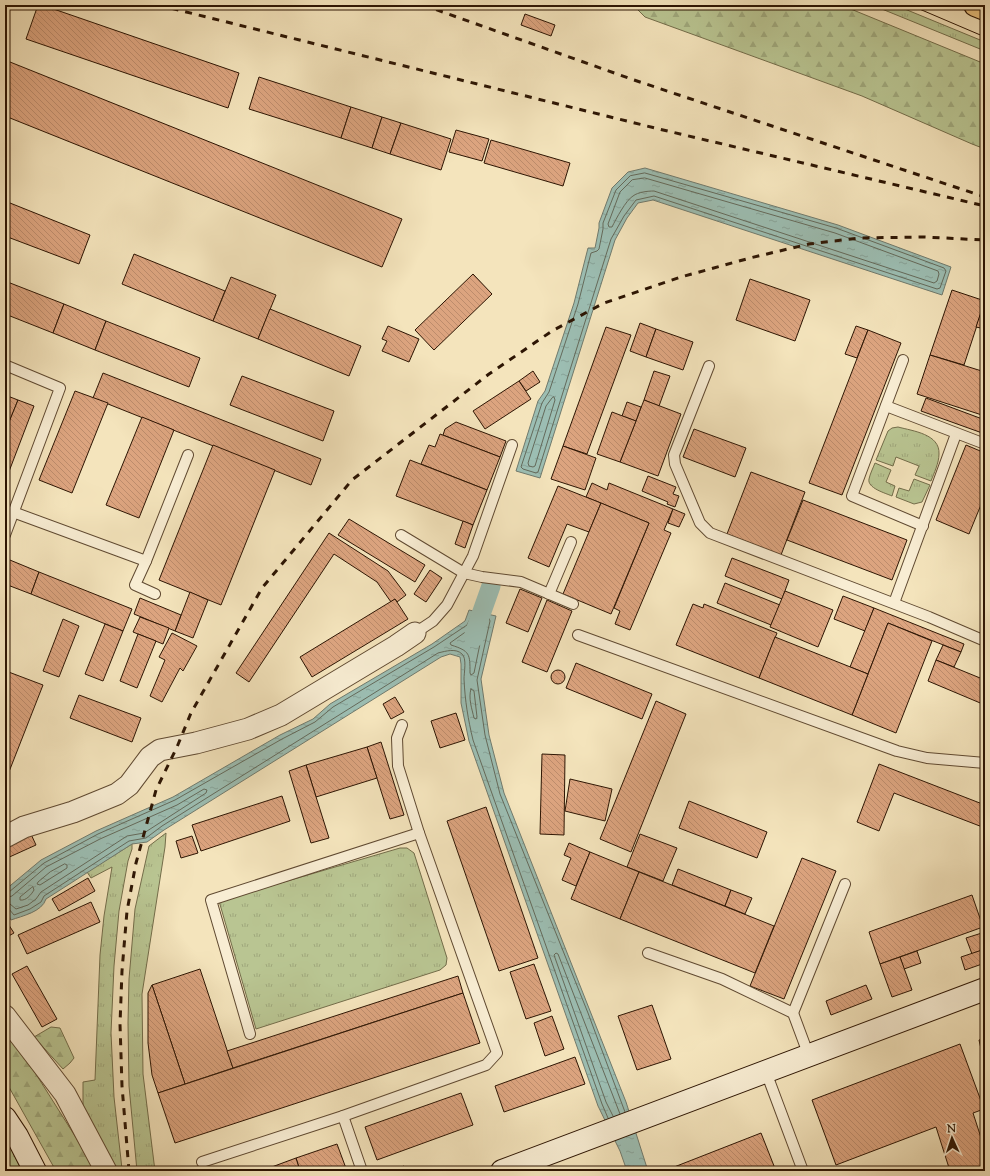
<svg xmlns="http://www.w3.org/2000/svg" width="990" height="1176" font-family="'Sorts Mill Goudy',serif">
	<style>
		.grass { fill: url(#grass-tufts); stroke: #736d4a }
		.forest { fill: url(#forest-firs); stroke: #736d4a }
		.water { fill: url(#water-ripples); stroke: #707a6d }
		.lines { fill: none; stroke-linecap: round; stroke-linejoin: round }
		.shore { stroke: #646a5b; stroke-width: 1 }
		.canal { stroke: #9cbeb3; stroke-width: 19 }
		.building { fill: url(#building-back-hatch); stroke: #2d1503 }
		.lane-casing { stroke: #5f4931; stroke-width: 12 }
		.street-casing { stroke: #5f4931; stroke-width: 23 }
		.secondary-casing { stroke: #2d1503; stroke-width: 24 }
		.primary-casing { stroke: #2d1503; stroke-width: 24 }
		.lane { stroke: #f8edd3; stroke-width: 10 }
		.street { stroke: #f8edd3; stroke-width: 21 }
		.secondary { stroke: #f8edd3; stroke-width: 22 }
		.primary { stroke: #eac27e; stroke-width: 22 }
		.tram { stroke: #2d1503; stroke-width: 1 }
		.rail { stroke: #2d1503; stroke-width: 3; stroke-dasharray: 7 7; stroke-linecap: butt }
	</style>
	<defs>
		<pattern id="grass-tufts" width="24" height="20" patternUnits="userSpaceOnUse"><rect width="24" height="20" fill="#b9c592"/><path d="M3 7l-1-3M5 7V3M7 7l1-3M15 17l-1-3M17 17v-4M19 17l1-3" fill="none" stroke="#9fa87c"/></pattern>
		<pattern id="forest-firs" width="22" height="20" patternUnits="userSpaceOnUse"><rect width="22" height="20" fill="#b9c592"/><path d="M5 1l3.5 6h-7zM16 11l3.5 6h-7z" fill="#9fa87c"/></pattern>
		<pattern id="water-ripples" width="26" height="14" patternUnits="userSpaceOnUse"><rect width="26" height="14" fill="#9cbeb3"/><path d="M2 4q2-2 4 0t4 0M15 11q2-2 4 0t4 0" fill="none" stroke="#87a298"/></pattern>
		<pattern id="building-back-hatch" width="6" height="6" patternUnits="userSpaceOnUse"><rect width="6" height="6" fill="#dca47f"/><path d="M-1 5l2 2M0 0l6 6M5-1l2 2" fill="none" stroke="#bd8c6c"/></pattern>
	</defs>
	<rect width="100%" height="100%" fill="#f4e4bc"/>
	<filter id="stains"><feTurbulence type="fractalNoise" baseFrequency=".005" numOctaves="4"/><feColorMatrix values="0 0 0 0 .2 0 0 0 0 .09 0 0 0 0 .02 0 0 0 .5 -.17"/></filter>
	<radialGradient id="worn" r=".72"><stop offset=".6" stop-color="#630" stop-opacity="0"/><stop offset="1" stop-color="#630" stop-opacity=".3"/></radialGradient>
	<!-- grass -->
	<g class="grass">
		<path d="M872,5H895L985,42V51Z"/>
		<path d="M898,427C913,431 940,434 939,454C939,463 934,473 931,481L915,475L919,466L896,457L893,466L876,460L888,431L892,428Z"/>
		<path d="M875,463L891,470L886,482L895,486L892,496C885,493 867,488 869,479C870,474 873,468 875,463Z"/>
		<path d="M914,479L930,485L922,502L914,504L896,497L899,488L909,491Z"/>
		<path d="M166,833L165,847L142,994L143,1074L155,1171H137L129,1086L128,1023L129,979L135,909L149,846Z"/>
		<path d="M132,844V849L128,861L119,911L114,966L111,1033L114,1097L122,1169L116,1168L103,1152L83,1119V1082L95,1080L100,955L104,916L112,867L91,878L87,872Z"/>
		<path d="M400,848H407L414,853L447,958L446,965L440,970L256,1029L219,901Z"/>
	</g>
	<!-- forest -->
	<g class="forest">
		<path d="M633,5H841L985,64V149L972,144L862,96L645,17Z"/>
		<path d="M51,1027L60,1028L74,1058L70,1063L63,1069L34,1037Z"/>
		<path d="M5,1033L34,1071L97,1171H56L5,1080Z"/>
		<path d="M5,1136L22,1171H5Z"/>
	</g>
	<!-- water -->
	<g class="water">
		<path d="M645,168L838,225L951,267L942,295L653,200L638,203L627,218L615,240L540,478L516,471L538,401L545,391L574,303L588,248H595L599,228V223L612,188L628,172Z"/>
		<path d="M469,610L496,616L481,679L489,735L504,793L626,1102L648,1171H627L620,1151L598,1106L469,741L461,703V664L460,657L450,654L441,657L164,830L147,842L132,844L46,899C42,912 22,916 11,920L5,909V890L41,860L96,831L173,797L280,735L313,719L330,704L432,644L465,621Z"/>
	</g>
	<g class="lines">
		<!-- shore -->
		<g class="shore">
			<path d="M645,173L836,228L944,268L946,271L940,288L937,289L654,196L636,200L624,216L611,239L538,472L536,473L523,469L521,467L542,403L549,392L578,304L591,253L597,251L599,249L603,229V223L616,190L630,176Z"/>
			<path d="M645,178L835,233L938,271L939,274L937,281L934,283L654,191C648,191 638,192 633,196C626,200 616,219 612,227H609L608,224L620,192L632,180Z"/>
			<path d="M554,397L555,400L535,466L533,467L529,466L528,463L546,406L552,398Z"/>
			<path d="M475,621L483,622L484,624L474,673L471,675L470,673C470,654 470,651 451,645L450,643L471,628Z"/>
			<path d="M471,689L474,691L477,717L476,719L474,718C472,709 468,698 471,689Z"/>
			<path d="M65,864L67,865V868L40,885L37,884L38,882L50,872Z"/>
			<path d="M33,887L34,890C31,895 26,901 20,900V897L31,888Z"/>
			<path d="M5,893L9,892L44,863L98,834L175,800L282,739L315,722L333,707L434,647L467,625L472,615L489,618L490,621L477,680L485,735L500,794L588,1013L625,1112"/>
			<path d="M5,898L12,896L46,867L100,839L177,805L204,789L207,790L206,793L144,833L127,836L41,892L36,899L28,905L16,909L10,904L5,903"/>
			<path d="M5,908L9,909L14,915L30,909L41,902L44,896L129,841L146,838L162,826L438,653C446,651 456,648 462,654C467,658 464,673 464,679C465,701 468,719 473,740L602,1104L608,1118"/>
			<path d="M613,1116L606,1102L554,955L556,953L558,954L620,1114"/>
		</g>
		<!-- canal -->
		<path class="canal" d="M474,638V634L491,586"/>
	</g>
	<!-- building -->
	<g class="building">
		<path d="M38,5H42L239,73L228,108L26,39Z"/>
		<path d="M525,14L555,25L551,36L521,25Z"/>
		<path d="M5,60L402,219L382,267L5,116Z"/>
		<path d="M259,77L351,107L341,138L249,109Z"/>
		<path d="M351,107L382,117L372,148L341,138Z"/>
		<path d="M382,117L401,123L390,154L372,148Z"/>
		<path d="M401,123L451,139L441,170L390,154Z"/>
		<path d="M456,130L489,139L482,161L449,152Z"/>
		<path d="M491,140L570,163L563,186L484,163Z"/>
		<path d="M5,201L90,235L79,264L5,236Z"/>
		<path d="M134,254L225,291L213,321L122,284Z"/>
		<path d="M473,274L492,294L434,350L415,330Z"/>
		<path d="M231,277L276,295L258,339L213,321Z"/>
		<path d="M750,279L810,300L795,341L736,320Z"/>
		<path d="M5,281L64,304L53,333L5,314Z"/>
		<path d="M952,290L985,301L964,365L930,355Z"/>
		<path d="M984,303L985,304V329L976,327Z"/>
		<path d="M64,304L106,321L95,350L53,333Z"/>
		<path d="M270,309L361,346L349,376L258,339Z"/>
		<path d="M106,321L200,358L189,387L95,350Z"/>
		<path d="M640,323L656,329L646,357L630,351Z"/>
		<path d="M388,326L419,339L409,362L382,351L387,341L382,339Z"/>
		<path d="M856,326L868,330L857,358L845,354Z"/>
		<path d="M606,327L631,335L587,454L563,446Z"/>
		<path d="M656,329L693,342L683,370L646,357Z"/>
		<path d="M868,330L901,343L842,495L809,483Z"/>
		<path d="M930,355L985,372V416L917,394Z"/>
		<path d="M533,371L540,382L526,391L519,381Z"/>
		<path d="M654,371L670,376L659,406L644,400Z"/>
		<path d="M103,373L321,459L311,485L93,398Z"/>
		<path d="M242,376L334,411L323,441L230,405Z"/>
		<path d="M519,381L531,399L485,429L473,411Z"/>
		<path d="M75,391L108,403L72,493L39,480Z"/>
		<path d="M5,395L18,400L6,430L5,429Z"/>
		<path d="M926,398L985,420V434L921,411Z"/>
		<path d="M18,400L34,406L5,482V432Z"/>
		<path d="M644,400L681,414L658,476L620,462Z"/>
		<path d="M627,402L641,407L636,421L622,416Z"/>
		<path d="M612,412L636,421L620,462L597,454Z"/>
		<path d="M142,417L174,430L139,518L106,505Z"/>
		<path d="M456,422L506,441L500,457L443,435L445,429Z"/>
		<path d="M694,429L746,448L735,477L683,457Z"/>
		<path d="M440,434L500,457L487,490L421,464L429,445L435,447Z"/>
		<path d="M213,445L275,470L221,605L159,580Z"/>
		<path d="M966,445L985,453V495L969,534L936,520Z"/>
		<path d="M563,446L596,458L585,490L551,479Z"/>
		<path d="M410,460L487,490L473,525L396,496Z"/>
		<path d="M751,472L805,492L781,555L727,534Z"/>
		<path d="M648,476L676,487L673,494L679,496L675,507L667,504L668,502L642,491Z"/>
		<path d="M592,483L607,490L609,483L673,509L664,530L671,533L630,630L615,624L620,611L614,608L649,523L586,497Z"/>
		<path d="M558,486L601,503L589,532L567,524L549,567L528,558Z"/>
		<path d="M803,500L907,540L892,580L787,540Z"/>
		<path d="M601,503L649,523L611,614L563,594Z"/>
		<path d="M673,509L685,514L679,527L668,523Z"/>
		<path d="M349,519L425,565L415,582L338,535Z"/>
		<path d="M463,521L473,525L465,548L455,544Z"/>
		<path d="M329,533L388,571L406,595L397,602L395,599L391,602L377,582L334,554L249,682L236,673Z"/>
		<path d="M5,558L39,572L31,594L5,584Z"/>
		<path d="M732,558L789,580L782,599L725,576Z"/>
		<path d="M430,570L442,578L426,602L414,594Z"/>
		<path d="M39,572L132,609L123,631L31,594Z"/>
		<path d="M725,583L780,605L771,625L717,603Z"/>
		<path d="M520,589L542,598L528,632L506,623Z"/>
		<path d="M785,591L833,610L818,647L770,627Z"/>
		<path d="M190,592L208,600L193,638L175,631Z"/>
		<path d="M843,596L874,608L865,631L834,619Z"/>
		<path d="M140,598L181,615L175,631L134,614Z"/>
		<path d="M395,599L408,619L312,677L300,657Z"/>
		<path d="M547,600L572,611L547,672L522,662Z"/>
		<path d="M693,604L703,608L704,604L777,633L759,678L676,645Z"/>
		<path d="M874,608L964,644L961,652L888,623L868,674L850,667Z"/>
		<path d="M140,617L169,628L163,644L133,632Z"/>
		<path d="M63,619L79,626L59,677L43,671Z"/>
		<path d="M888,623L932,641L896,733L852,715Z"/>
		<path d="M105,624L123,631L103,681L85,674Z"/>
		<path d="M172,633L197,646L183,671L180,668L162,702L150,696L165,660L159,657Z"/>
		<path d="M138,634L156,641L137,688L120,681Z"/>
		<path d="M775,637L868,674L852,715L759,678Z"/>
		<path d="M943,645L961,652L954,667L936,660Z"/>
		<path d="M936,660L985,680V705L928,681Z"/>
		<path d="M576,663L652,694L642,719L566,688Z"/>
		<circle cx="558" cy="677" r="7"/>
		<path d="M6,671L43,685L5,782V672Z"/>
		<path d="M79,695L141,718L132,742L70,718Z"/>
		<path d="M395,697L404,712L391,719L383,704Z"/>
		<path d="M656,701L686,714L631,852L600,839Z"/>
		<path d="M456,713L465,740L440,748L431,721Z"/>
		<path d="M381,742L404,815L390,819L367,747Z"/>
		<path d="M367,747L377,778L316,797L306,765Z"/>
		<path d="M542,754L565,755L564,835L540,834Z"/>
		<path d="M879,764L985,805V828L894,793L879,831L857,822Z"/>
		<path d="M306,765L329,838L311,843L289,771Z"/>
		<path d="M570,779L612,789L605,821L565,811Z"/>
		<path d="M282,796L290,821L201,851L192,825Z"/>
		<path d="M689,801L767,832L757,858L679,828Z"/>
		<path d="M486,807L538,958L499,971L447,821Z"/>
		<path d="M30,832L36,845L5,859V843Z"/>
		<path d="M640,834L677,848L663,881L627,867Z"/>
		<path d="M192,836L198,853L181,858L176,841Z"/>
		<path d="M569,843L590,852L576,886L562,880L571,858L564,855Z"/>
		<path d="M590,852L639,872L620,919L571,899Z"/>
		<path d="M802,858L836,871L784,999L750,986Z"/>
		<path d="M678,869L731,890L725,906L672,885Z"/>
		<path d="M639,872L774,926L755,973L620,919Z"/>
		<path d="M88,878L95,891L59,911L52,899Z"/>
		<path d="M731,890L752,898L745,914L725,906Z"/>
		<path d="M972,895L983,927L880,964L869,932Z"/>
		<path d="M91,902L100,922L27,954L18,935Z"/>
		<path d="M5,919L14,933L5,938Z"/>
		<path d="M985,932V949L972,954L966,938Z"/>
		<path d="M985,949V963L965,970L961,957Z"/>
		<path d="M917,951L921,963L904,969L900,957Z"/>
		<path d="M900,957L912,990L892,997L880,964Z"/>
		<path d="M534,964L551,1011L526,1019L510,972Z"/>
		<path d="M27,966L57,1019L42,1027L12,974Z"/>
		<path d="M200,969L233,1068L185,1084L152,985Z"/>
		<path d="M458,976L463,993L233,1068L227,1051Z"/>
		<path d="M152,985L185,1084L158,1093L152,1075L148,1043V993Z"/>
		<path d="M866,985L872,999L831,1015L826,1001Z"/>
		<path d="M463,993L480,1043L175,1143L158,1093Z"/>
		<path d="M652,1005L671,1059L637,1070L618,1016Z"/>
		<path d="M552,1016L564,1049L545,1056L534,1023Z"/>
		<path d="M985,1038V1066L979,1040Z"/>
		<path d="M960,1044L984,1109L973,1113L985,1150V1171H950L936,1127L836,1165L812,1100Z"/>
		<path d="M575,1057L585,1084L504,1112L495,1086Z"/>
		<path d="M461,1093L473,1125L377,1160L365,1127Z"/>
		<path d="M761,1133L776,1171H670L669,1169Z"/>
		<path d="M337,1144L347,1171H300L296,1158Z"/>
		<path d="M296,1158L300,1171H261Z"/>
		<path d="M404,1166L405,1171H391Z"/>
	</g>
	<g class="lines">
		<defs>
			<g id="lane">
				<path d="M903,360L852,496L923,526"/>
				<path d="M5,365L60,388L5,535"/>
				<path d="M709,366L674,455L675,464L700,523L710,533L929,617L985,641"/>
				<path d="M886,406L985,444"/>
				<path d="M13,512L146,561"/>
				<path d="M401,535L464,573L482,577L521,582L573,604"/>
				<path d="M155,594L135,585L146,561L188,455"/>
				<path d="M549,594L571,542"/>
				<path d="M894,603L956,434"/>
				<path d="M415,633L433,621L447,605L473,556L512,445"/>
				<path d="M578,635L897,751L927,758L985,763"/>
				<path d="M648,953L722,979L793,1013L809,1056"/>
				<path d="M793,1013L845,884"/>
				<path d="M250,1034L211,900L419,833"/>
				<path d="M766,1072L803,1171"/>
				<path d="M343,1116L362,1171"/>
				<path d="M202,1162L343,1116L486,1065L497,1053L419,833L398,766L397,738L402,725"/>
			</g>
			<g id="street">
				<path d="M5,837L24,827L73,812L117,794L129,785L150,757L160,750L196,743L248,729L281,715L396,646L415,633"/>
				<path d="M5,1016L65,1094L106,1171"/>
			</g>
			<g id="secondary">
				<path d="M5,1118L17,1136L35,1171"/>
				<path d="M502,1171L985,989"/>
			</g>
			<path id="primary" d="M975,5L985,9"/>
		</defs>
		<!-- lane casing -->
		<use href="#lane" class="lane-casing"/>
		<!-- street casing -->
		<use href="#street" class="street-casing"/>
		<!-- secondary casing -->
		<use href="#secondary" class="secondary-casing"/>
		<!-- primary casing -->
		<use href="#primary" class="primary-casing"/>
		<!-- lane -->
		<use href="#lane" class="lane"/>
		<!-- street -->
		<use href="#street" class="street"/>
		<!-- secondary -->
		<use href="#secondary" class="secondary"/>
		<!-- primary -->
		<use href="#primary" class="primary"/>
		<!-- tram -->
		<path class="tram" d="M910,5L985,37"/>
		<!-- rail -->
		<g class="rail">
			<path d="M158,5L659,129L985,206"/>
			<path d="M423,5L634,80L985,197"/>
			<path d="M129,1171L122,1086L120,1024L122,971L127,911L136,863L156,790L177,747L191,713L262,588L352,480L489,374L552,331L604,303L681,277L750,258L809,244L859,238L924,237L985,240"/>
		</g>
	</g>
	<!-- margin -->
	<rect width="990" height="1176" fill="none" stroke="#f4e4bc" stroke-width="20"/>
	<rect x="6" y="6" width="978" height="1164" fill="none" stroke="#2d1503" stroke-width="2"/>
	<rect x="10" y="10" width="970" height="1156" fill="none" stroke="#2d1503"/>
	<!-- north arrow -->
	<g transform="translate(952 1138) rotate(357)" stroke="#f8edd3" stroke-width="3" paint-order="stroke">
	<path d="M0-3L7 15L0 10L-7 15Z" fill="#2d1503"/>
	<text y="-6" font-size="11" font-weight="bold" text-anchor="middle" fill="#2d1503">N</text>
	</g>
	<rect width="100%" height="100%" filter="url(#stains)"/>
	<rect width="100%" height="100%" fill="url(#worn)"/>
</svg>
